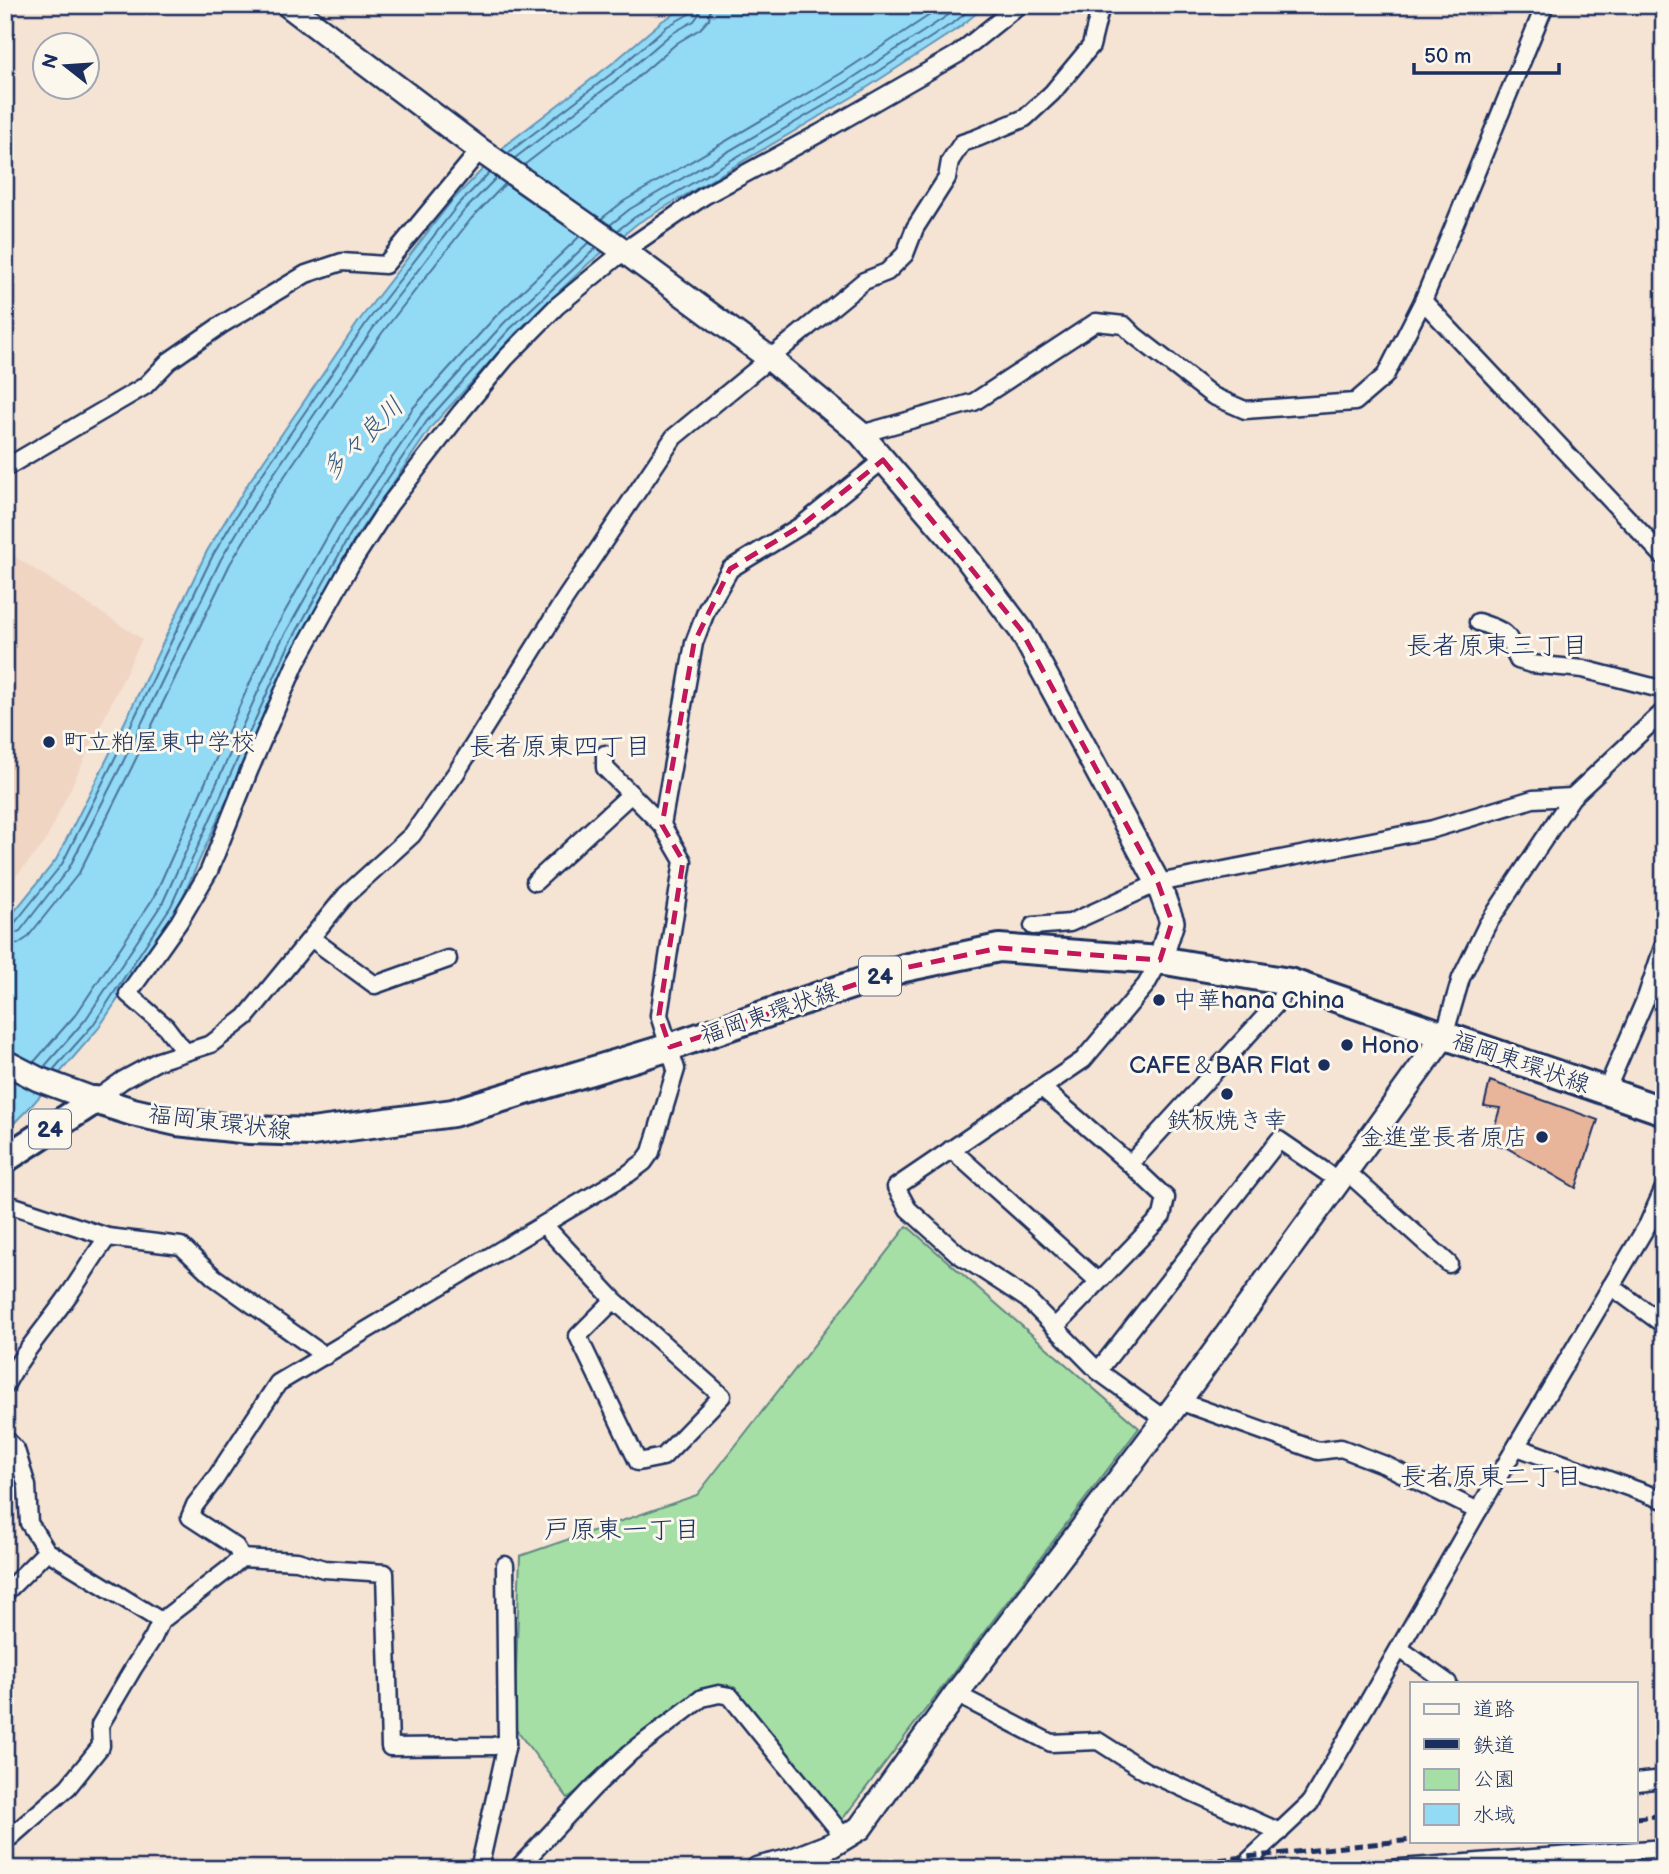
<svg xmlns="http://www.w3.org/2000/svg" width="1669" height="1874" font-family="'Balsamiq Sans','Klee One',sans-serif">
	<style>
		.built { fill: #f1d5c3 }
		.green { fill: #a5dfa5; stroke: #608782; stroke-width: 2 }
		.water { fill: #93daf5; stroke: #6396b9; stroke-width: 2 }
		.lines { fill: none; stroke-linecap: round; stroke-linejoin: round }
		.shore { stroke: #4b739a; stroke-width: 2 }
		.building { fill: #e8b59b; stroke: #1b2f5e; stroke-width: 2 }
		.street-casing { stroke: #1b2f5e; stroke-width: 21 }
		.secondary-casing { stroke: #1b2f5e; stroke-width: 28 }
		.primary-casing { stroke: #1b2f5e; stroke-width: 32 }
		.street { stroke: #fbf7ec; stroke-width: 16 }
		.secondary { stroke: #fbf7ec; stroke-width: 23 }
		.primary { stroke: #fbf7ec; stroke-width: 26 }
		.rail { stroke: #1b2f5e; stroke-width: 5; stroke-dasharray: 10 5; stroke-linecap: butt }
		.marked { fill: none; stroke: #c2185b; stroke-width: 5; stroke-dasharray: 14 9; stroke-linejoin: round }
		.poi-dot { fill: #1b2f5e; stroke: #fbf7ec; stroke-width: 2.5 }
		.labels { text-anchor: middle; stroke-width: 6; stroke-linejoin: round; paint-order: stroke }
		.shield { fill: #fbf7ec; stroke: #5e6b89; stroke-width: 2 }
		.shield-label { font-size: 23px; font-weight: bold; fill: #1b2f5e }
		.poi-label { font-size: 24px; fill: #1b2f5e; stroke: #fbf7ec; text-anchor: start }
		.street-label { font-size: 24px; fill: #1b2f5e; stroke: #fbf7ec }
		.water-label { font-size: 26px; font-style: italic; fill: #395a84; stroke: #fbf7ec }
		.neighbourhood-label { font-size: 26px; fill: #1b2f5e; stroke: #fbf7ec }
	</style>
	<rect width="100%" height="100%" fill="#f5e3d4"/>
	<filter id="ink" filterUnits="userSpaceOnUse"><feTurbulence type="fractalNoise" baseFrequency=".0143" numOctaves="2"/><feDisplacementMap in="SourceGraphic" scale="14" xChannelSelector="R" yChannelSelector="G"/><feConvolveMatrix kernelMatrix="1 2 1 2 8 2 1 2 1" color-interpolation-filters="sRGB"/></filter>
	<g filter="url(#ink)">
		<!-- built -->
		<path class="built" d="M5,550L142,639L44,844L5,889Z"/>
		<!-- green -->
		<path class="green" d="M907,1226L1139,1428L841,1821L747,1703L728,1685L703,1692L568,1798L514,1727L520,1556L697,1495Z"/>
		<!-- water -->
		<path class="water" d="M690,5H986L960,27L854,96L638,223L588,264L515,334L432,426L356,537L294,650L177,910L98,1029L32,1105L5,1132V923L56,860L108,757L207,551L249,482L361,318L451,202L507,144L614,62L662,21Z"/>
		<g class="lines">
			<!-- shore -->
			<g class="shore">
				<path d="M508,153L619,68L666,27L689,14L692,10V5"/>
				<path d="M515,158L624,74L671,34L694,21L699,14L701,5"/>
				<path d="M524,165L631,83L677,43L700,29L709,19L711,5"/>
				<path d="M601,219L624,201L840,74L945,5"/>
				<path d="M610,225L630,209L845,83L950,14L961,5"/>
				<path d="M618,230L635,217L850,90L956,21L975,5"/>
				<path d="M5,927L14,924L62,864L114,760L213,555L254,486L367,322L457,206L489,173"/>
				<path d="M5,936L12,935L20,931L69,868L122,764L221,559L262,491L374,327L463,212L496,178"/>
				<path d="M5,946L18,944L27,938L79,873L131,769L230,564L271,496L382,333L471,219L505,184"/>
				<path d="M34,1062L77,1013L154,897L270,638L335,523L413,408L496,316L580,236"/>
				<path d="M44,1067L86,1019L163,902L280,643L344,529L421,415L504,323L589,242"/>
				<path d="M53,1070L93,1025L171,906L288,647L351,533L427,421L510,329L596,248"/>
			</g>
		</g>
		<!-- building -->
		<path class="building" d="M1490,1081L1598,1120L1576,1188L1507,1148L1490,1142L1500,1108L1484,1106Z"/>
		<g class="lines">
			<defs>
				<g id="street">
					<path d="M1423,301L1664,557"/>
					<path d="M861,434L974,402L1096,322L1124,325L1134,335L1213,396L1245,410L1355,402L1385,376L1423,301L1545,5"/>
					<path d="M5,468L145,386L169,361L221,325L306,274L342,262L385,265L480,150"/>
					<path d="M1478,622C1508,632 1507,632 1518,660L1531,664L1583,669L1664,690"/>
					<path d="M605,754V768L662,825"/>
					<path d="M535,882L631,794"/>
					<path d="M1033,926L1070,923L1158,883L1433,829L1533,799L1572,797"/>
					<path d="M311,938L375,985L448,959"/>
					<path d="M1160,960L1146,985L1083,1060L896,1187L908,1209L958,1254L1027,1299L1098,1371L1164,1419"/>
					<path d="M1444,1036L1461,978L1487,925L1572,797L1664,711"/>
					<path d="M185,1052L166,1027L128,994L179,922L209,871L249,771L296,663L351,564L390,504L461,412L505,359L557,306L624,251L704,196L820,133L958,54L1019,5"/>
					<path d="M1042,1088L1130,1164L1166,1198L1162,1216L1055,1327"/>
					<path d="M1606,1091L1646,998L1664,944"/>
					<path d="M95,1100L123,1080L158,1061L211,1044L246,1017L346,895L412,835L456,773L565,599L674,437L864,281L887,272L905,254L915,228L947,178L950,161L962,143L977,138L1025,118L1052,93L1091,46L1100,9"/>
					<path d="M951,1149L1098,1281"/>
					<path d="M1130,1164L1279,1001L1289,982"/>
					<path d="M1346,1171L1449,1264"/>
					<path d="M5,1203L108,1237L181,1246L214,1277L325,1356"/>
					<path d="M544,1225L614,1300L722,1396L663,1457L638,1462L578,1336L614,1300"/>
					<path d="M1611,1286L1664,1325"/>
					<path d="M1098,1371L1279,1140L1339,1181"/>
					<path d="M5,1386C22,1353 47,1326 68,1296C82,1277 93,1256 108,1237"/>
					<path d="M1179,1401L1318,1451L1341,1448L1385,1465L1478,1511"/>
					<path d="M5,1438L16,1450L27,1486L29,1523L47,1551L161,1621"/>
					<path d="M1517,1447L1664,1500"/>
					<path d="M241,1558L297,1561L324,1569L385,1573L390,1747L493,1746L507,1744"/>
					<path d="M5,1593L47,1551"/>
					<path d="M1400,1649L1448,1683"/>
					<path d="M956,1694L1051,1743L1098,1741L1145,1771L1280,1832"/>
					<path d="M1636,1782L1664,1779"/>
					<path d="M5,1842L68,1787L101,1746L100,1725L134,1667L153,1638L161,1621L230,1568L241,1558L236,1547L190,1517L195,1505L215,1479L278,1383L628,1174L644,1162L651,1152L676,1069L659,1015L683,861L662,825L694,643L707,609L730,569L802,525L883,460"/>
					<path d="M479,1869L507,1744L505,1565"/>
					<path d="M517,1869L593,1788L630,1753L702,1698L719,1694L730,1696L844,1837"/>
					<path d="M1240,1869L1310,1803L1478,1511L1648,1224L1664,1188"/>
					<path d="M1388,1869L1664,1848"/>
				</g>
				<g id="secondary">
					<path d="M288,5L480,150L624,251L769,358L861,434L960,549L1021,630L1158,883L1172,922L1160,960"/>
					<path d="M5,1062L38,1079L95,1100"/>
					<path d="M758,1869L791,1861L832,1845L860,1828L956,1694L1179,1401L1444,1036"/>
				</g>
				<path id="primary" d="M5,1159L95,1100L133,1112L177,1122L250,1130L312,1132L453,1113L670,1047L806,1000L904,968L999,948L1160,960L1289,982L1664,1111"/>
			</defs>
			<!-- street casing -->
			<use href="#street" class="street-casing"/>
			<!-- secondary casing -->
			<use href="#secondary" class="secondary-casing"/>
			<!-- primary casing -->
			<use href="#primary" class="primary-casing"/>
			<!-- street -->
			<use href="#street" class="street"/>
			<!-- secondary -->
			<use href="#secondary" class="secondary"/>
			<!-- primary -->
			<use href="#primary" class="primary"/>
			<!-- rail -->
			<g class="rail">
				<path d="M1636,1818L1664,1815"/>
				<path d="M1129,1869L1412,1840"/>
			</g>
		</g>
	</g>
	<!-- marked area -->
	<path class="marked" d="M883,460L1021,630L1158,883L1172,922L1160,960L999,948L904,968L670,1047L659,1015L683,861L662,825L694,643L730,569L802,525Z"/>
	<!-- markers -->
	<g class="poi-dot">
		<circle cx="49" cy="742" r="7"/>
		<circle cx="1159" cy="1000" r="7"/>
		<circle cx="1347" cy="1045" r="7"/>
		<circle cx="1324" cy="1065" r="7"/>
		<circle cx="1227" cy="1094" r="7"/>
		<circle cx="1542" cy="1137" r="7"/>
	</g>
	<g class="labels">
		<!-- shield labels -->
		<g class="shield">
			<rect x="859" y="956.5" width="42" height="39" rx="5"/>
			<rect x="29" y="1109.5" width="42" height="39" rx="5"/>
		</g>
		<g class="shield-label">
			<text x="880" y="984">24</text>
			<text x="50" y="1137">24</text>
		</g>
		<!-- poi labels -->
		<g class="poi-label">
			<text x="63" y="750">町立粕屋東中学校</text>
			<text x="1173" y="1008">中華hana China</text>
			<text x="1361" y="1053">Hono</text>
			<text x="1310" y="1073" text-anchor="end">CAFE＆BAR Flat</text>
			<text x="1227" y="1128" text-anchor="middle">鉄板焼き幸</text>
			<text x="1528" y="1145" text-anchor="end">金進堂長者原店</text>
		</g>
		<!-- street labels -->
		<g class="street-label">
			<text transform="translate(769 1013) rotate(-19)" y="8">福岡東環状線</text>
			<text transform="translate(1521 1062) rotate(19)" y="8">福岡東環状線</text>
			<text transform="translate(220 1122) rotate(7)" y="8">福岡東環状線</text>
		</g>
		<!-- water labels -->
		<g class="water-label">
			<text transform="translate(362 438) rotate(-45)" y="9">多々良川</text>
		</g>
		<!-- neighbourhood labels -->
		<g class="neighbourhood-label">
			<text x="1497" y="654">長者原東三丁目</text>
			<text x="560" y="755">長者原東四丁目</text>
			<text x="1491" y="1485">長者原東二丁目</text>
			<text x="622" y="1538">戸原東一丁目</text>
		</g>
	</g>
	<!-- margin -->
	<rect width="1669" height="1874" fill="none" stroke="#fbf7ec" stroke-width="28"/>
	<rect x="14" y="14" width="1641" height="1846" fill="none" stroke="#1b2f5e" stroke-width="2.5" filter="url(#ink)"/>
	<!-- legend -->
	<rect x="1410" y="1682" width="228" height="161" fill="#fbf7ec" stroke="#a1a7b3" stroke-width="2"/>
	<rect x="1424" y="1704" width="35" height="10" fill="#fbf7ec" stroke="#a1a7b3" stroke-width="2"/>
	<text x="1473" y="1716" font-size="21" fill="#1b2f5e">道路</text>
	<rect x="1424" y="1739" width="35" height="10" fill="#1b2f5e" stroke="#a1a7b3" stroke-width="2"/>
	<text x="1473" y="1752" font-size="21" fill="#1b2f5e">鉄道</text>
	<rect x="1424" y="1769" width="35" height="21" fill="#a5dfa5" stroke="#a1a7b3" stroke-width="2"/>
	<text x="1473" y="1786" font-size="21" fill="#1b2f5e">公園</text>
	<rect x="1424" y="1804" width="35" height="21" fill="#93daf5" stroke="#a1a7b3" stroke-width="2"/>
	<text x="1473" y="1822" font-size="21" fill="#1b2f5e">水域</text>
	<!-- north arrow -->
	<g transform="translate(66 66) rotate(287)"><circle r="33" fill="#fbf7ec" stroke="#a1a7b3" stroke-width="2"/>
	<path d="M0-5L12 26L0 18L-12 26Z" fill="#1b2f5e"/>
	<text y="-10" font-size="19" font-weight="bold" text-anchor="middle" fill="#1b2f5e">N</text>
	</g>
	<!-- scale -->
	<path d="M1414 63v10h145v-10" fill="none" stroke="#1b2f5e" stroke-width="3.5"/>
	<text x="1424" y="63" font-size="21" fill="#1b2f5e" stroke="#fbf7ec" stroke-width="5" paint-order="stroke">50 m</text>
</svg>
